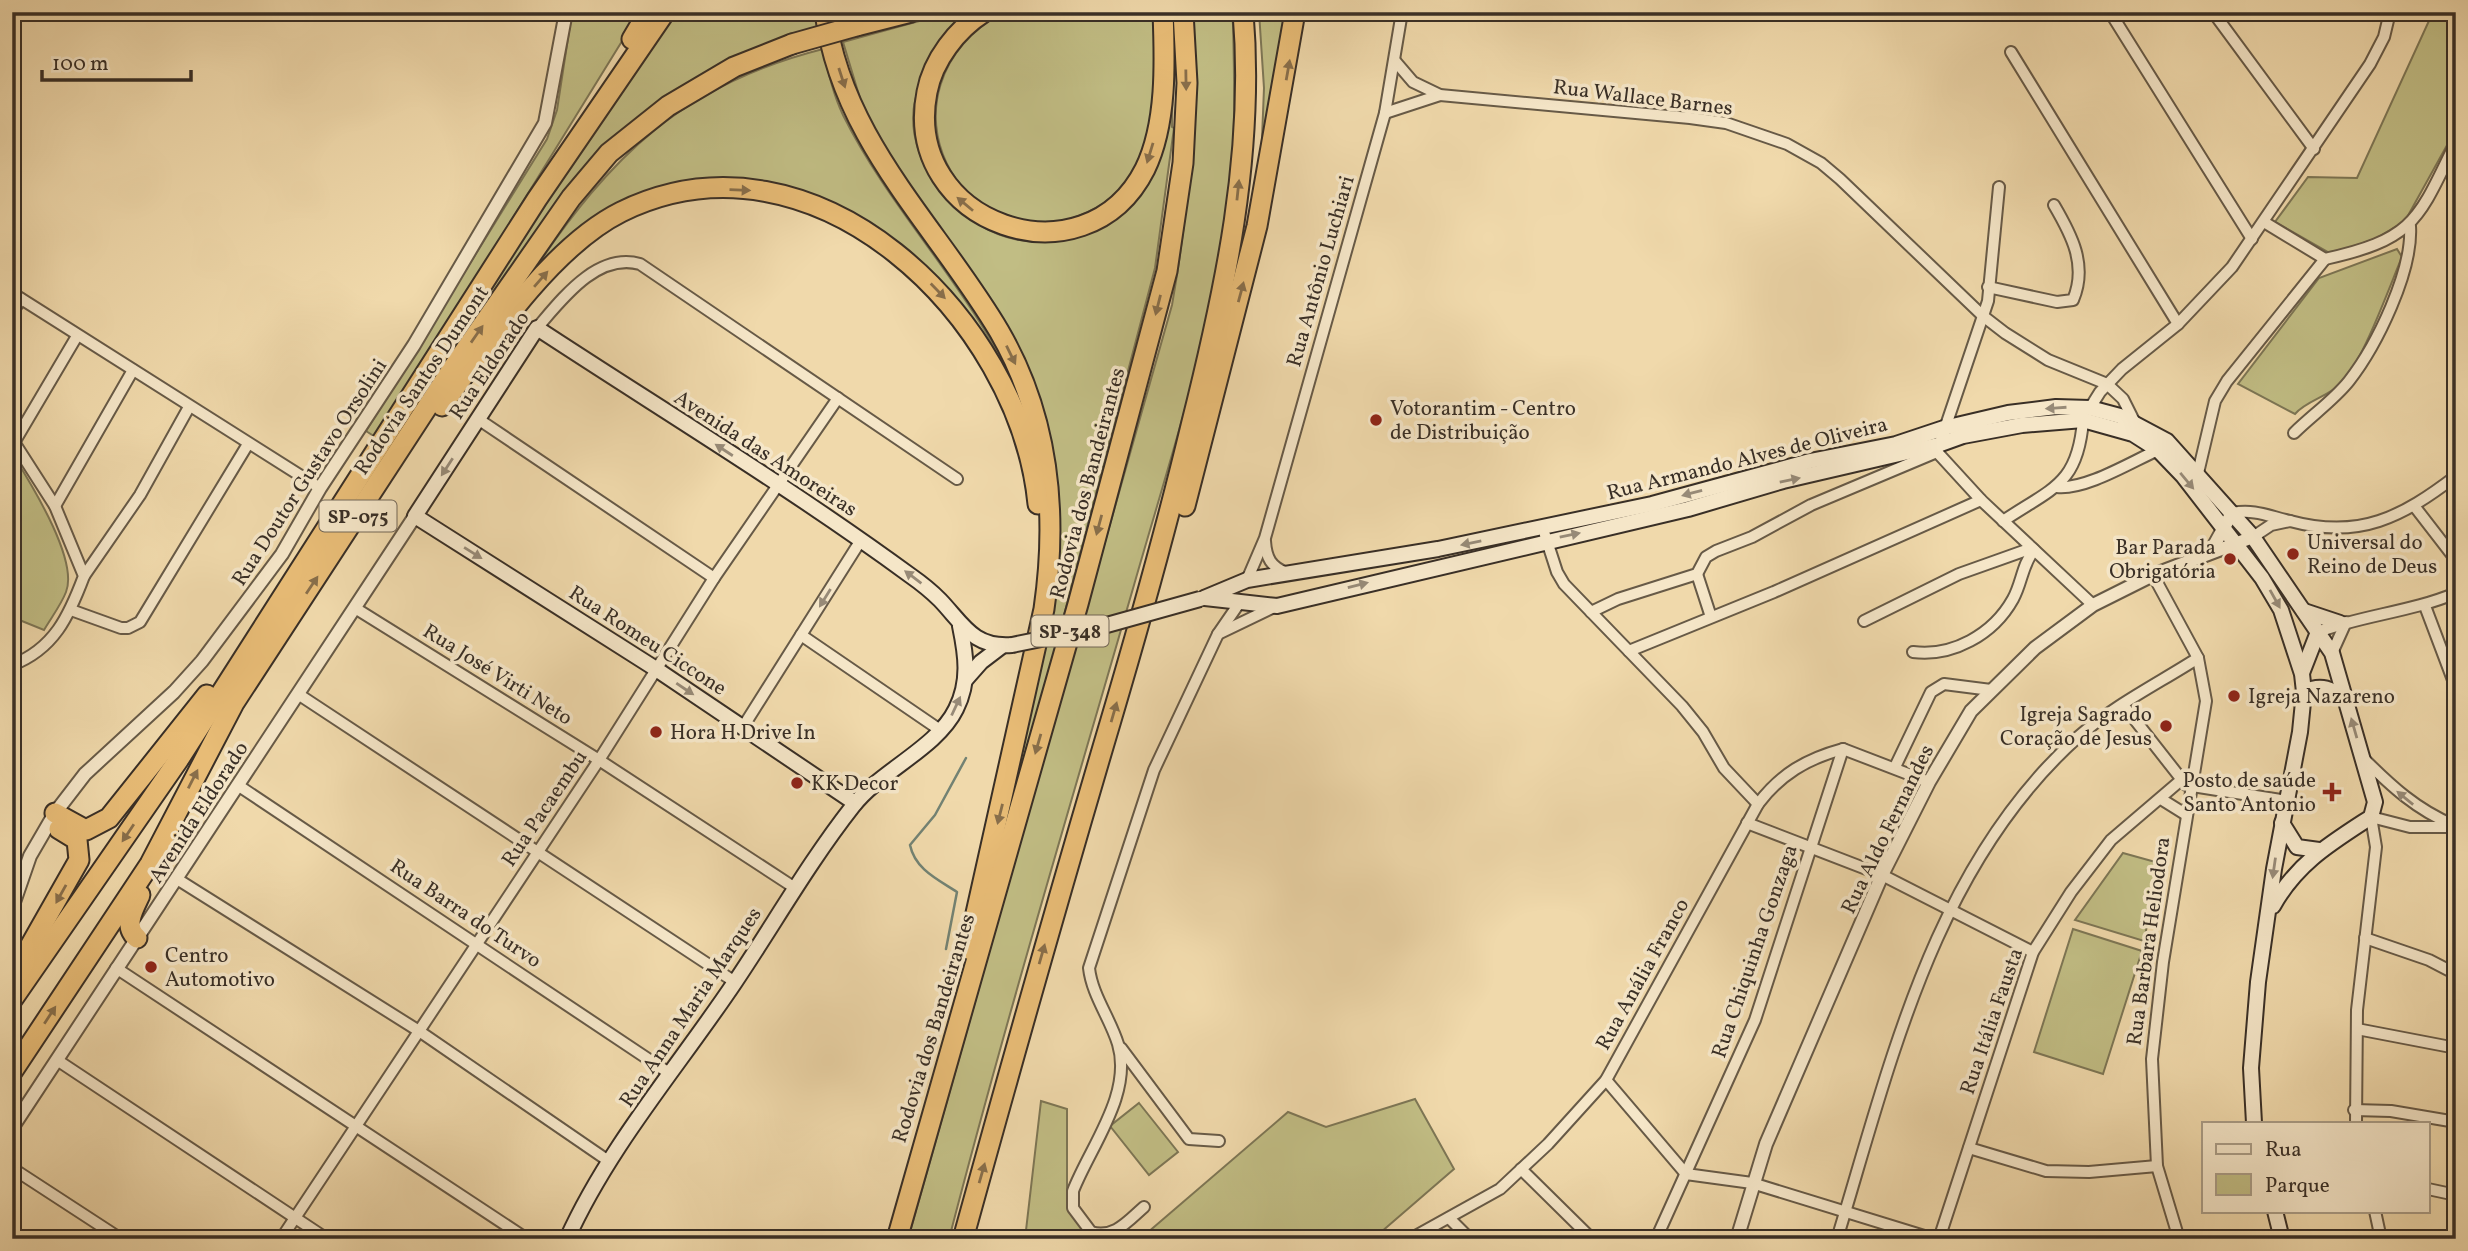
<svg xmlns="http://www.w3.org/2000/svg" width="2468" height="1251" font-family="Vollkorn,serif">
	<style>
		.green { fill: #c1bd84; stroke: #7d7655; stroke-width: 2 }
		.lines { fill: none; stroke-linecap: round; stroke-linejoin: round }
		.stream { stroke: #738273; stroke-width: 2.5 }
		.minor-casing { stroke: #675a47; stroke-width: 14 }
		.tertiary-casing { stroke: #675a47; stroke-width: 16 }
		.secondary-casing { stroke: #392f26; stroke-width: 18 }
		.motorway-casing { stroke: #392f26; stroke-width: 23 }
		.minor { stroke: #f5e6c8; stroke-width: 10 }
		.tertiary { stroke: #f5e6c8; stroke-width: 12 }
		.secondary { stroke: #f5e6c8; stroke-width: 14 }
		.motorway { stroke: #e8bc76; stroke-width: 19 }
		.secondary-bridge-casing { stroke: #392f26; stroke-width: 18; stroke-linecap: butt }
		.motorway-bridge-casing { stroke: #392f26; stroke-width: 23; stroke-linecap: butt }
		.secondary-bridge { stroke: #f5e6c8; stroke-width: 14 }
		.motorway-bridge { stroke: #e8bc76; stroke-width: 19 }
		.oneway { fill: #886e4a }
		.oneway2 { fill: #978a77 }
		.poi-dot { fill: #8f2418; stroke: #f5e6c8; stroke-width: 2.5 }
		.labels { text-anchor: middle; stroke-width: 7; stroke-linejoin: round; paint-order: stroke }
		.shield { fill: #f5e6c8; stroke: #716657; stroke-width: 2 }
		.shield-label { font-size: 19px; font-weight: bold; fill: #392f26 }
		.street-label { font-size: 21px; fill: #392f26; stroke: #f5e6c8 }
		.poi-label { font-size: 21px; fill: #392f26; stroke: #f5e6c8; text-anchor: start }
	</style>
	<rect width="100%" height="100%" fill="#f0d9ab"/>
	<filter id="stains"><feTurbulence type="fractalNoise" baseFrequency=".00286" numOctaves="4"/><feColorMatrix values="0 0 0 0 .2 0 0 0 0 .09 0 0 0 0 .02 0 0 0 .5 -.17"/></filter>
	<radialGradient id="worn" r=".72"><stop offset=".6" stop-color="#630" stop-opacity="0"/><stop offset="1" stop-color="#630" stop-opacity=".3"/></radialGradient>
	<!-- green -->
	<g class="green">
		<path d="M572,12H640L377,438L366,431L547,139L557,110Z"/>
		<path d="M672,12H815L818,28L642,115L390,446L490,286Z"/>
		<path d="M952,12H971C955,34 934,57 922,81C888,149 958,235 1026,241C1055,243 1076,234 1101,220C1115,213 1129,206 1139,193C1160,165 1165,106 1173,71L1172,127L1174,128L1155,268L1035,726L1009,804L1043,648L1048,433L893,164L862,105L843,42Z"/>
		<path d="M1003,12H1156C1155,57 1159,106 1145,149C1135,177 1112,202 1086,213C963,268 865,92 1003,12Z"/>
		<path d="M1192,12H1232L1233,25C1235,99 1236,173 1223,245C1203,361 1166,473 1134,585C1071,803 1006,1019 949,1239H908L1172,305C1190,202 1196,117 1192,12Z"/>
		<path d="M1259,12H1288L1261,164L1264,88Z"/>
		<path d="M2433,12H2456V129L2405,221L2377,238L2342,251L2328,252L2275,222L2308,177L2357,178Z"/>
		<path d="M823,49C828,71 833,94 843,115C897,224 993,309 1030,427L969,320L821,204L682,187L532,273C611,156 681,85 823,49Z"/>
		<path d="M2397,249L2402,257C2389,288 2364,357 2344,381C2329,397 2307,400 2295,414L2238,384L2319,278Z"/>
		<path d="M12,453C29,481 79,559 66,592C61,605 51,618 44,630L12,617Z"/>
		<path d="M2123,853L2159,863L2144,941L2075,920Z"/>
		<path d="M2073,929L2142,951L2103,1074L2034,1052Z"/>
		<path d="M1415,1099L1454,1169L1373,1239H1140L1288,1112L1326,1127Z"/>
		<path d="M1041,1101L1067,1109V1200L1083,1231L1081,1239H1025Z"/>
		<path d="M1139,1103L1178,1152L1149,1175L1110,1126Z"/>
	</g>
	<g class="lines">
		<!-- stream -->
		<path class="stream" d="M946,949L957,892C937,879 915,869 910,845L935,815L966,758"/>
		<defs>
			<g id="minor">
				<path d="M2110,12L2252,239"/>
				<path d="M2213,12L2314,149"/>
				<path d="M2011,52L2178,324"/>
				<path d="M1395,61L1413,82L1440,95L1690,118L1726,123L1787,144L1821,163L1840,179L1983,316L2005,333L2048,360L2107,384L2123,399L2135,423"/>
				<path d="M1385,113L1440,95"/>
				<path d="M1999,187L1988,301L1937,452L1981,500L2093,605"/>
				<path d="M2264,222L2325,259C2415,239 2418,220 2456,142"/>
				<path d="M1988,287L2057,302L2073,300C2088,265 2071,234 2054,205"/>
				<path d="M12,293L320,488"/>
				<path d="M12,313L21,299"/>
				<path d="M537,328C562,299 597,252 640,264L957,479"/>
				<path d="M2090,408L2100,392L2122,369L2178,324L2232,267L2370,64L2384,37L2390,12"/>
				<path d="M478,419L714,578"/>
				<path d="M2294,433C2311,416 2334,400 2349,381C2377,345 2413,271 2410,226"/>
				<path d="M12,439L55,506L84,576C69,616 54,649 12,665"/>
				<path d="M15,441L77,336"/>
				<path d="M2198,473L2215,401L2227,381L2325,259"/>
				<path d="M2057,487C2086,490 2131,462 2158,450"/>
				<path d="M55,506L133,370"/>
				<path d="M2415,507L2456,560"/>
				<path d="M2232,513C2255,509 2268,516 2290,521C2360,540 2402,517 2456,476"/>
				<path d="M2003,521C2052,488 2078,485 2083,420"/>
				<path d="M1545,535L1557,572L1564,584L1682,706L1703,732L1724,768L1758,804"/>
				<path d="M2253,537L2271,525L2290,521"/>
				<path d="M1265,541C1266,558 1271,567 1287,573"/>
				<path d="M1697,574L1711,617"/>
				<path d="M2153,575L2198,658L2206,701L2163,962L2152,1059L2157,1166L2179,1239"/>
				<path d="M84,576L140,495L189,407"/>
				<path d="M1247,580L1265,538L1385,113L1402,12"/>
				<path d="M2425,606L2456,688"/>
				<path d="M355,608L599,760L795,888"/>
				<path d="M71,610L121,628H128L140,622L248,444"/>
				<path d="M1591,612L1618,599L1697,574L1706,557L1716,551L1752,537L1811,505L1937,452"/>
				<path d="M1864,621L1959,574L2032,548"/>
				<path d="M2318,632C2363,615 2411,612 2456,593"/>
				<path d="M1218,634L1276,606"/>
				<path d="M801,635L940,730"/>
				<path d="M1629,651L1774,592L1981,500"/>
				<path d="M1913,652C1952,657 1993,635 2013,599C2022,583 2022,565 2034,550"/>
				<path d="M2332,653L2346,622"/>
				<path d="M298,694L735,982"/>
				<path d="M2124,706L2186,785L2287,801"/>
				<path d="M743,727L861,540"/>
				<path d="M2363,758C2392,787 2416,809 2453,825"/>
				<path d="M1895,767L1931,692L1944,684L1991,690"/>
				<path d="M239,786L669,1073"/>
				<path d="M2161,799L2185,814"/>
				<path d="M1747,823L1882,875L2033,952"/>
				<path d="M177,879L419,1031L610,1162"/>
				<path d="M2365,938L2429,960L2456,974"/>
				<path d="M116,968L527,1239"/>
				<path d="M2357,1029L2456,1048"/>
				<path d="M1121,1048L1189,1139L1219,1141"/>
				<path d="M57,1060L327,1239"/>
				<path d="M1606,1080L1686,1174L1752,1183L1934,1239"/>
				<path d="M2354,1110L2391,1111L2456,1122"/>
				<path d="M2356,1123L2357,1010L2376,847L2371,817L2410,827H2456"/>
				<path d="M1969,1148L2046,1171L2089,1172L2157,1166"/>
				<path d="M12,1168L121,1239"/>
				<path d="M1521,1169L1592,1239"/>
				<path d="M2428,1189L2456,1195"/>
				<path d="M1144,1207C1128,1221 1114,1239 1091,1232L1073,1208V1191C1090,1147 1133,1094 1118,1044C1110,1018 1092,995 1089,968L1154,770L1218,634L1240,602"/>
				<path d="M2375,1211L2381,1239"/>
				<path d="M1449,1218L1470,1239"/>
				<path d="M281,1239L599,760L714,578L838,398"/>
				<path d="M1410,1239L1500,1189L1548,1144L1606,1080L1758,804C1781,774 1806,759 1843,749L1929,782"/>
				<path d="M1656,1239L1755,1020L1843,749"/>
				<path d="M1837,1239C1891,1062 1934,866 2078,737C2113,706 2159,683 2198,658"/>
				<path d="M1939,1239L2033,952L2071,892L2111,840L2180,781"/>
			</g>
			<g id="tertiary">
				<path d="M2211,551L2232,513"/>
				<path d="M12,908L30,856L55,813L85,774L174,692L202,661L282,554L320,488L414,345L545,123L566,12"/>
				<path d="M12,1128L415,516"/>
				<path d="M1737,1239L1766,1144L1882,875L1929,782L1971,711L2035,648L2093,605L2153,575L2253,537"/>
			</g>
			<g id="secondary">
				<path d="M1204,598L1247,580L1438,549L1652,504L1810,461L1896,444L1944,428L2008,413L2056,407L2090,408L2120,416L2167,441L2253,537L2332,653L2375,802L2371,817C2331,843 2297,863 2273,906"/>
				<path d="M1205,598L1277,606L1688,509L1783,481L1938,445L1963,436L2022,425L2083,420L2133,434L2158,450L2183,476L2262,578L2281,610L2302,674L2304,692L2300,732L2274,869L2258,982L2251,1068L2254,1123"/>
				<path d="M2304,611L2340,623"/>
				<path d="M2302,673L2318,632"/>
				<path d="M966,679L981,662L1002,646"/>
				<path d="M2304,692C2322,683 2331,689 2346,700"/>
				<path d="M855,803L656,669L415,516L537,328C662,410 791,488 911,576C921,583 931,591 940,600C963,624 973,648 1012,645"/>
				<path d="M2282,823L2297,847L2319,850"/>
				<path d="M2275,1211L2282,1239"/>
				<path d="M567,1239C609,1146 678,1067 735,982C774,924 809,862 853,806C880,771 937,748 956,709C970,681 966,655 960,626"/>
			</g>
			<g id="motorway">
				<path d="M825,12C841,140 937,226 999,331C1049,417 1058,513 1044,609L968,949"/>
				<path d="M984,12C957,29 933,60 927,92C901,224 1085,288 1145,169C1167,124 1165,62 1163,12"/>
				<path d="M856,26L911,12"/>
				<path d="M632,39L648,12"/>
				<path d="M442,406C487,343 551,247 621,212C814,117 1020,318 1038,504"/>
				<path d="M1185,506L1257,226L1295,12"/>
				<path d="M55,813L86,830L109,818L207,695"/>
				<path d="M137,938C123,926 133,910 140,895"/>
				<path d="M12,978L79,860L77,840L59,829"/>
				<path d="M12,1000L179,759L537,199L665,12"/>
				<path d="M12,1072L150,864L234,703L452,369L571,198L609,153L668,106L734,67L792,44"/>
				<path d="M897,1239L1078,604L1167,271L1183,163L1187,83L1183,12"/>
				<path d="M963,1239C1011,1065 1060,892 1111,720C1140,622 1167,525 1191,426C1225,291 1255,152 1243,12"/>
			</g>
		</defs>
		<!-- minor casing -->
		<use href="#minor" class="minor-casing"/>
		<!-- tertiary casing -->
		<use href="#tertiary" class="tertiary-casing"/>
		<!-- secondary casing -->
		<use href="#secondary" class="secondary-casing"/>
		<!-- motorway casing -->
		<use href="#motorway" class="motorway-casing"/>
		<!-- minor -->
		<use href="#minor" class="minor"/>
		<!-- tertiary -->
		<use href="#tertiary" class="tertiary"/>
		<!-- secondary -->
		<use href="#secondary" class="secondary"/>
		<!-- motorway -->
		<use href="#motorway" class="motorway"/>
		<defs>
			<path id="secondary-bridge" d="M1012,645L1096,628L1200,599"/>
			<path id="motorway-bridge" d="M792,44L856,26"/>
		</defs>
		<!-- secondary-bridge casing -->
		<use href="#secondary-bridge" class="secondary-bridge-casing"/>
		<!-- motorway-bridge casing -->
		<use href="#motorway-bridge" class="motorway-bridge-casing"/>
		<!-- secondary-bridge -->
		<use href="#secondary-bridge" class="secondary-bridge"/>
		<!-- motorway-bridge -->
		<use href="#motorway-bridge" class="motorway-bridge"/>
	</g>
	<!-- one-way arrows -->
	<defs><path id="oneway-solid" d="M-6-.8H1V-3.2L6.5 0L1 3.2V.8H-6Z" transform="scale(1.75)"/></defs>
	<g class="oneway">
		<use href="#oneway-solid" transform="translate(1288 70) rotate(-80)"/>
		<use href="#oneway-solid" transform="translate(842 78) rotate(72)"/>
		<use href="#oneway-solid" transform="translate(1186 80) rotate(89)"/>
		<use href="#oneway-solid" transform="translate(1150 153) rotate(107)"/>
		<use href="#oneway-solid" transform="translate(740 190) rotate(2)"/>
		<use href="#oneway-solid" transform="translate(1238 190) rotate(-84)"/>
		<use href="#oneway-solid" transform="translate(965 204) rotate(-140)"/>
		<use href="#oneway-solid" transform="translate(541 279) rotate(-49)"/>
		<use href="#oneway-solid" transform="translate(938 291) rotate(46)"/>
		<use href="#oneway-solid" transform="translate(1241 292) rotate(-75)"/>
		<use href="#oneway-solid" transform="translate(1158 305) rotate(104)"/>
		<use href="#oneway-solid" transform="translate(477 334) rotate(-55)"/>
		<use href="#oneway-solid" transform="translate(1011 355) rotate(64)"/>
		<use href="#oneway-solid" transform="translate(1099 525) rotate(105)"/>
		<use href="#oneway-solid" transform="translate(312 585) rotate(-56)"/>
		<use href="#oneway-solid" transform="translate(1114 712) rotate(-74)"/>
		<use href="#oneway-solid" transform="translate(1038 744) rotate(106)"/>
		<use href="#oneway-solid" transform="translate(193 779) rotate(-63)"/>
		<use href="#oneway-solid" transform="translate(1000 814) rotate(104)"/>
		<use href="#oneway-solid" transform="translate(128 833) rotate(124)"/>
		<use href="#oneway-solid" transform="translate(61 894) rotate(119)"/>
		<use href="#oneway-solid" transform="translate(1042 954) rotate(-74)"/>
		<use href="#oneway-solid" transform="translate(50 1015) rotate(-57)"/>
		<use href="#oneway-solid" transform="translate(982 1173) rotate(-74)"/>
	</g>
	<g class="oneway2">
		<use href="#oneway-solid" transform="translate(2056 408) rotate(176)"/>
		<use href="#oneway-solid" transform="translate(724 450) rotate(-147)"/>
		<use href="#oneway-solid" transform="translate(447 467) rotate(123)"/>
		<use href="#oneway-solid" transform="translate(1790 480) rotate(-12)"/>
		<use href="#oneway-solid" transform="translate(2187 481) rotate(50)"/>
		<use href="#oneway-solid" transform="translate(1692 493) rotate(165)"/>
		<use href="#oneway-solid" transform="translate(1570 535) rotate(-12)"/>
		<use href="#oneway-solid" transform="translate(1471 543) rotate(169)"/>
		<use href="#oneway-solid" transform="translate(473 553) rotate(32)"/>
		<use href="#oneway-solid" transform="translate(913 577) rotate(-143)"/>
		<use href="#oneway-solid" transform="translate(1358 585) rotate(-14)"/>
		<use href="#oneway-solid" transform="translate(825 598) rotate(122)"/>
		<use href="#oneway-solid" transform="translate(2275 599) rotate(61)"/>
		<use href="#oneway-solid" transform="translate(685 689) rotate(34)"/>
		<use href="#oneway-solid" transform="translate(956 706) rotate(-65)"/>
		<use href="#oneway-solid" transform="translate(2354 728) rotate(-106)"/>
		<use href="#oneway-solid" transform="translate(2405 798) rotate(-141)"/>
		<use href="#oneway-solid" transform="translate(2274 868) rotate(98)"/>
	</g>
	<!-- markers -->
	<g class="poi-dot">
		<circle cx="1376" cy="420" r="7"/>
		<circle cx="2293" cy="554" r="7"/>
		<circle cx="2230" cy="559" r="7"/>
		<circle cx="2234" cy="696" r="7"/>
		<circle cx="2166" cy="726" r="7"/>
		<circle cx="656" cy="732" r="7"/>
		<circle cx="797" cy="783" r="7"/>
		<path d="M2328.5 781.5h7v7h7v7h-7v7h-7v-7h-7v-7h7z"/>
		<circle cx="151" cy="967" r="7"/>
	</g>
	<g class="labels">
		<!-- shield labels -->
		<g class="shield">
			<rect x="319.5" y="500.5" width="77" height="31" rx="5"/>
			<rect x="1031.5" y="615.5" width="77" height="31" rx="5"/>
		</g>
		<g class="shield-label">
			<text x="358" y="523">SP-075</text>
			<text x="1070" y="638">SP-348</text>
		</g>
		<!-- street labels -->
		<g class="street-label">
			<text transform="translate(1643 97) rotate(7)" y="7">Rua Wallace Barnes</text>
			<text transform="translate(1320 271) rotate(-74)" y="7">Rua Antônio Luchiari</text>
			<text transform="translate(489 365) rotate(-56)" y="7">Rua Eldorado</text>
			<text transform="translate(421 380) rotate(-56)" y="7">Rodovia Santos Dumont</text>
			<text transform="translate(766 453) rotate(33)" y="7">Avenida das Amoreiras</text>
			<text transform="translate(1747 458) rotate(-14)" y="7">Rua Armando Alves de Oliveira</text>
			<text transform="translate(309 472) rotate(-57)" y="7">Rua Doutor Gustavo Orsolini</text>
			<text transform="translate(1087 483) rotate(-75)" y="7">Rodovia dos Bandeirantes</text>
			<text transform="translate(648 640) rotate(33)" y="7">Rua Romeu Ciccone</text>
			<text transform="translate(498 674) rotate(32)" y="7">Rua José Virti Neto</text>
			<text transform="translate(544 808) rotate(-56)" y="7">Rua Pacaembu</text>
			<text transform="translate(198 812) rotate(-57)" y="7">Avenida Eldorado</text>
			<text transform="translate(1887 829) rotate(-64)" y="7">Rua Aldo Fernandes</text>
			<text transform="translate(466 913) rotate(34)" y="7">Rua Barra do Turvo</text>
			<text transform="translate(2148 941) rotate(-82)" y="7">Rua Barbara Heliodora</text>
			<text transform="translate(1754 951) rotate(-71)" y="7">Rua Chiquinha Gonzaga</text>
			<text transform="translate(1642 974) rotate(-61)" y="7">Rua Anália Franco</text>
			<text transform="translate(690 1007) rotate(-56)" y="7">Rua Anna Maria Marques</text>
			<text transform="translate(1991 1021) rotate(-71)" y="7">Rua Itália Fausta</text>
			<text transform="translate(933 1028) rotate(-73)" y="7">Rodovia dos Bandeirantes</text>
		</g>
		<!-- poi labels -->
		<g class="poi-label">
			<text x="1390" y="415">Votorantim - Centro<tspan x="1390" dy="24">de Distribuição</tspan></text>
			<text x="2307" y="549">Universal do<tspan x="2307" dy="24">Reino de Deus</tspan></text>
			<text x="2216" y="554" text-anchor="end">Bar Parada<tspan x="2216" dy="24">Obrigatória</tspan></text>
			<text x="2248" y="703">Igreja Nazareno</text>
			<text x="2152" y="721" text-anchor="end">Igreja Sagrado<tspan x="2152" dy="24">Coração de Jesus</tspan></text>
			<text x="670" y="739">Hora H Drive In</text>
			<text x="2316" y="787" text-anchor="end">Posto de saúde<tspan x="2316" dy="24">Santo Antonio</tspan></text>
			<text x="811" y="790">KK Decor</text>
			<text x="165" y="962">Centro<tspan x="165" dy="24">Automotivo</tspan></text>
		</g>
	</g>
	<!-- margin -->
	<rect width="2468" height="1251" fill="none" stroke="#f0d9ab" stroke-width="42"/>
	<rect x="14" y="14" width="2440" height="1223" fill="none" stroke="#392f26" stroke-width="3.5"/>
	<rect x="21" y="21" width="2426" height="1209" fill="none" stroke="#392f26" stroke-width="2"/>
	<!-- legend -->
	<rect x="2202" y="1122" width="228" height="91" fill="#f5e6c8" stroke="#aa9d87" stroke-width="2"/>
	<rect x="2216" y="1144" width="35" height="10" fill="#f5e6c8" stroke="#aa9d87" stroke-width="2"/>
	<text x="2265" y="1156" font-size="21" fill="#392f26">Rua</text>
	<rect x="2216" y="1174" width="35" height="21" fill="#c1bd84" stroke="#aa9d87" stroke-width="2"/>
	<text x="2265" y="1192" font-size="21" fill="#392f26">Parque</text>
	<!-- scale -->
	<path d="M42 70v10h149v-10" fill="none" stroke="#392f26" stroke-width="3.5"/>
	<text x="52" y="70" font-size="21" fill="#392f26" stroke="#f5e6c8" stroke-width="5" paint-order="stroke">100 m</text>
	<rect width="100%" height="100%" filter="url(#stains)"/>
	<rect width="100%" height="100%" fill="url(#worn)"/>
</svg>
